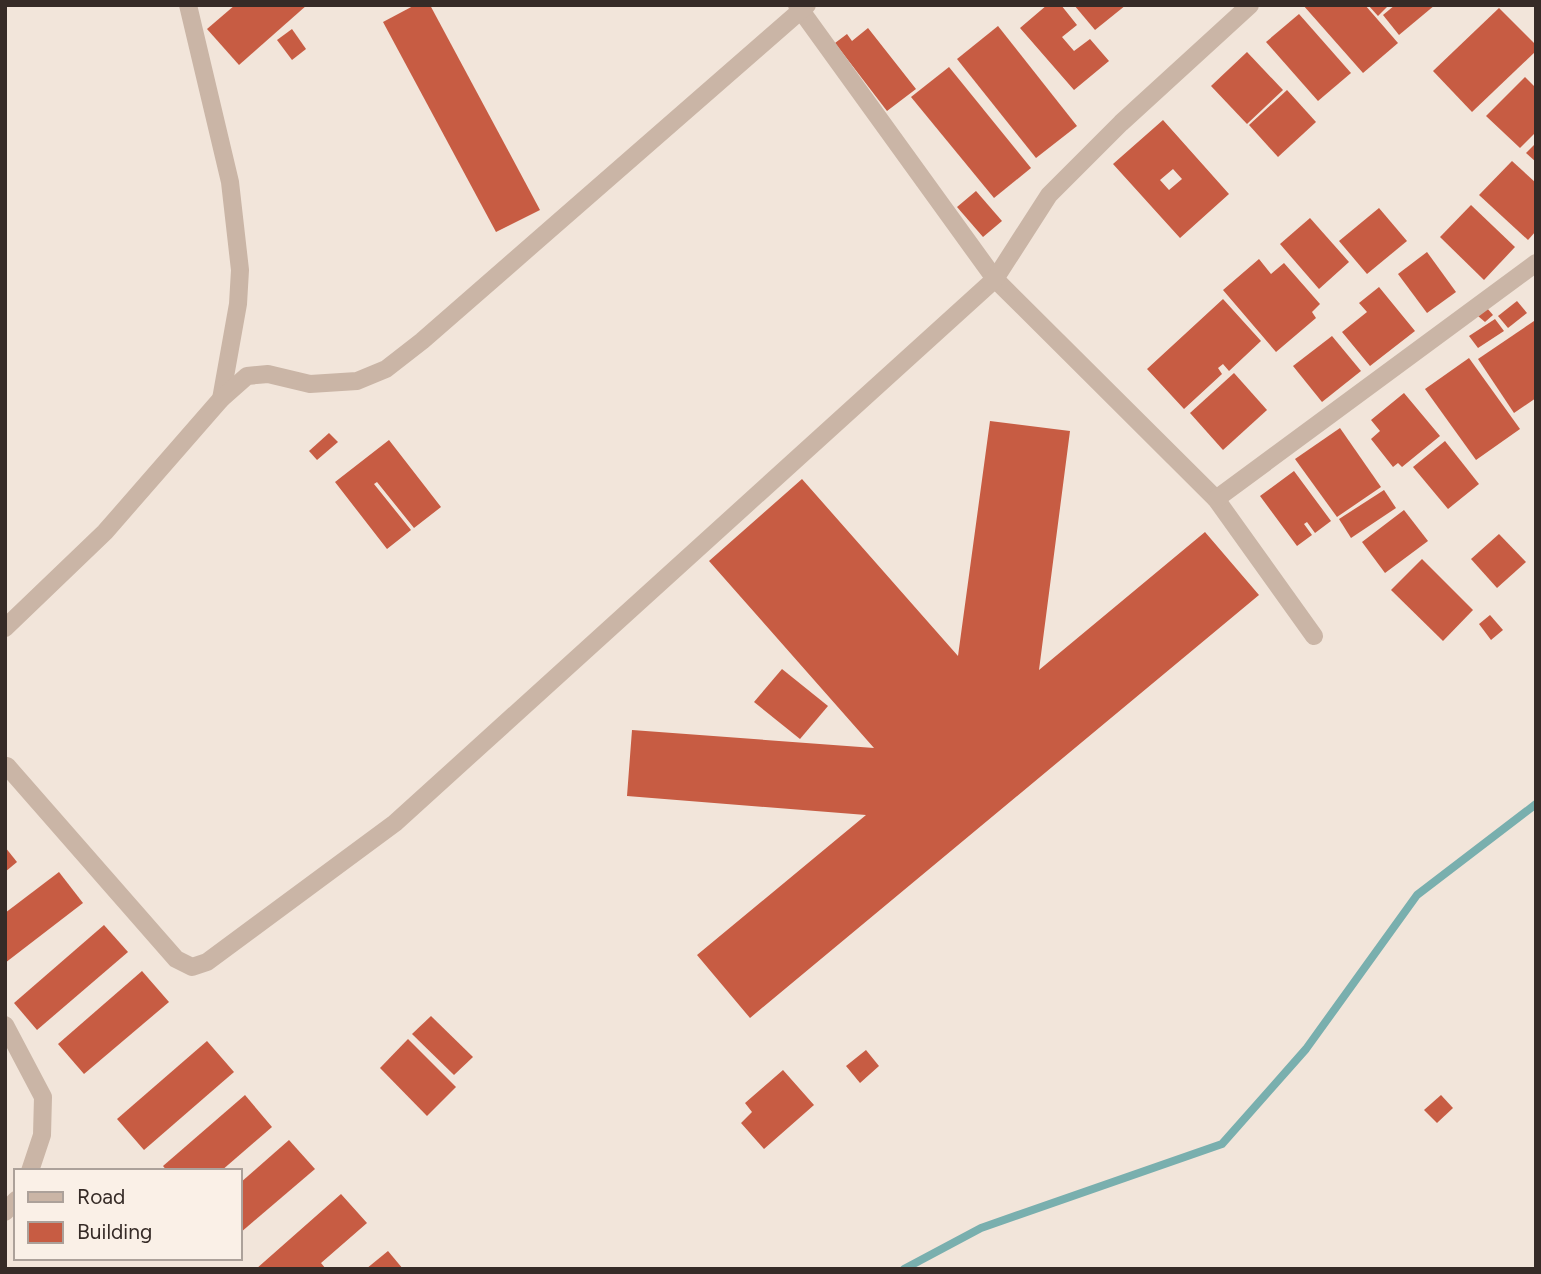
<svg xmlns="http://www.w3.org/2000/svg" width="1541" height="1274" font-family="Figtree,sans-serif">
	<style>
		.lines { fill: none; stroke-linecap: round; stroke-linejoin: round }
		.stream { stroke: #79afae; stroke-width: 8 }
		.building { fill: #c75c43; fill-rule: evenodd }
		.street { stroke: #cab5a6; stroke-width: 18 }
	</style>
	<rect width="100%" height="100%" fill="#f2e5da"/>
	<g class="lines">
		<!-- stream -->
		<path class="stream" d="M904,1269L981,1228L1222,1144L1306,1049L1417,895L1536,804"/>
	</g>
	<!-- building -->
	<g class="building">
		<path d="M235,5H307L239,65L207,29Z"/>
		<path d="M415,5H430L540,210L496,232L383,22Z"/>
		<path d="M1047,5H1061L1077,25L1062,37L1074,51L1090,39L1109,61L1074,90L1020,28Z"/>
		<path d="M1074,5H1126L1095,30Z"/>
		<path d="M1303,5H1365L1398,43L1363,73Z"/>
		<path d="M1368,5H1389L1378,16Z"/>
		<path d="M1395,5H1435L1399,35L1383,15Z"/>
		<path d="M1499,8L1536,45V51L1472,112L1433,71Z"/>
		<path d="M1299,14L1351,73L1318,101L1266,42Z"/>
		<path d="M998,26L1077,126L1036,158L957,59Z"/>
		<path d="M868,28L916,89L887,111L835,43L847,34L852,41Z"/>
		<path d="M292,29L306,49L292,60L277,40Z"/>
		<path d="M1247,52L1283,90L1247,124L1211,86Z"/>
		<path d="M949,67L1031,168L994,198L911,97Z"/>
		<path d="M1525,77L1536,88V132L1520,148L1486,116Z"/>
		<path d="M1287,90L1316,122L1278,157L1249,125Z"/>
		<path d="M1163,120L1229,194L1180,238L1113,164ZM1173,169L1182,179L1169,190L1160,180Z"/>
		<path d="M1536,143V162L1526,153Z"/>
		<path d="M1512,161L1536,183V231L1528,240L1479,195Z"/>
		<path d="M976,191L1002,221L983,237L957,207Z"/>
		<path d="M1471,205L1515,247L1484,280L1440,237Z"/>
		<path d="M1379,208L1407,241L1367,274L1339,241Z"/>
		<path d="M1310,218L1349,262L1319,289L1280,244Z"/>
		<path d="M1427,252L1456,292L1427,313L1398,274Z"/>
		<path d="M1259,259L1271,274L1284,263L1320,304L1312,312L1316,318L1276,352L1223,290Z"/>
		<path d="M1379,287L1415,331L1370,366L1342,332L1367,312L1359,303Z"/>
		<path d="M1223,299L1261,341L1229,371L1223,364L1218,368L1222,374L1184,409L1147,369Z"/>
		<path d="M1517,301L1527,313L1508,328L1498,316Z"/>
		<path d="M1487,308L1493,315L1485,322L1478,316Z"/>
		<path d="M1495,319L1504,331L1478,348L1469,336Z"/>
		<path d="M1534,321L1536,398L1514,413L1478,359Z"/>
		<path d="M1332,336L1361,371L1322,402L1293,366Z"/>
		<path d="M1469,358L1520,429L1476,460L1425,389Z"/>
		<path d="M1234,373L1267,410L1223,450L1190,413Z"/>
		<path d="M1404,393L1440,436L1402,467L1398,463L1393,467L1371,439L1380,431L1371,420Z"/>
		<path d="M990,421L1070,431L1039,670L1205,532L1259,595L750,1018L697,955L866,815L627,796L632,730L874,748L709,561L802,479L958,656Z"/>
		<path d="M1340,428L1381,487L1337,517L1295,459Z"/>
		<path d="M329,433L338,442L317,460L309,451Z"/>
		<path d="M389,440L441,507L414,528L377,482L374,484L411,530L387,549L335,482Z"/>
		<path d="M1445,441L1479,484L1448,509L1413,467Z"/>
		<path d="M1294,471L1331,521L1315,533L1307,522L1304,524L1312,535L1297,546L1260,496Z"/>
		<path d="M1384,490L1396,508L1351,538L1339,519Z"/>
		<path d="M1404,510L1428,541L1385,573L1362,542Z"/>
		<path d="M1499,534L1526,562L1497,588L1471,559Z"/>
		<path d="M1422,559L1473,610L1443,641L1391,590Z"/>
		<path d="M1490,615L1503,630L1491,640L1479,624Z"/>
		<path d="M782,669L828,706L800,739L754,702Z"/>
		<path d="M5,847L17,862L5,872Z"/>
		<path d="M59,872L83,903L5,963V913Z"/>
		<path d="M104,925L128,952L37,1030L14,1003Z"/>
		<path d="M142,971L169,1002L84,1074L58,1044Z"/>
		<path d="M431,1016L473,1057L454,1075L412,1034Z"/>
		<path d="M408,1039L456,1087L427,1116L380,1068Z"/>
		<path d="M207,1041L234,1072L144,1150L117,1119Z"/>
		<path d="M866,1050L879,1066L860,1083L846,1066Z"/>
		<path d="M783,1070L814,1105L764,1149L741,1123L752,1112L745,1103Z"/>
		<path d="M245,1095L272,1127L221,1171H167L163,1166Z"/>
		<path d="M1441,1095L1453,1108L1437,1123L1424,1110Z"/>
		<path d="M289,1140L315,1169L240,1233V1183Z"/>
		<path d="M341,1194L367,1223L321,1263L326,1269H256Z"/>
		<path d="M388,1251L403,1269H366Z"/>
	</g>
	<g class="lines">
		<!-- street -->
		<g class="street">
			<path d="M188,5L230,182L240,270L238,304L221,399"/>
			<path d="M797,5L995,279L1216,499L1314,636"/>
			<path d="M1216,499L1536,263"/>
			<path d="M5,628L105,532L221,399L247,376L268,374L310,384L357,381L386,369L422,341L807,5"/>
			<path d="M7,766L176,959L192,967L207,962L395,823L995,279L1049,195L1121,123L1250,5"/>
			<path d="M5,1025L43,1097L42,1135L30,1171"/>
			<path d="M5,1212L16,1200"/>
		</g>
	</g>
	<!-- border -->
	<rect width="1541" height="1274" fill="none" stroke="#362b27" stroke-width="14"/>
	<!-- legend -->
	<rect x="14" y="1169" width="228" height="91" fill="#faf0e7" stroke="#aca19a" stroke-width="2"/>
	<rect x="28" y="1192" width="35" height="10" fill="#cab5a6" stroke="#aca19a" stroke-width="2"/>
	<text x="77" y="1204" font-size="21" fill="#362b27">Road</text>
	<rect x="28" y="1222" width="35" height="21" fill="#c75c43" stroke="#aca19a" stroke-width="2"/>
	<text x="77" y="1239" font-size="21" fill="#362b27">Building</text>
</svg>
